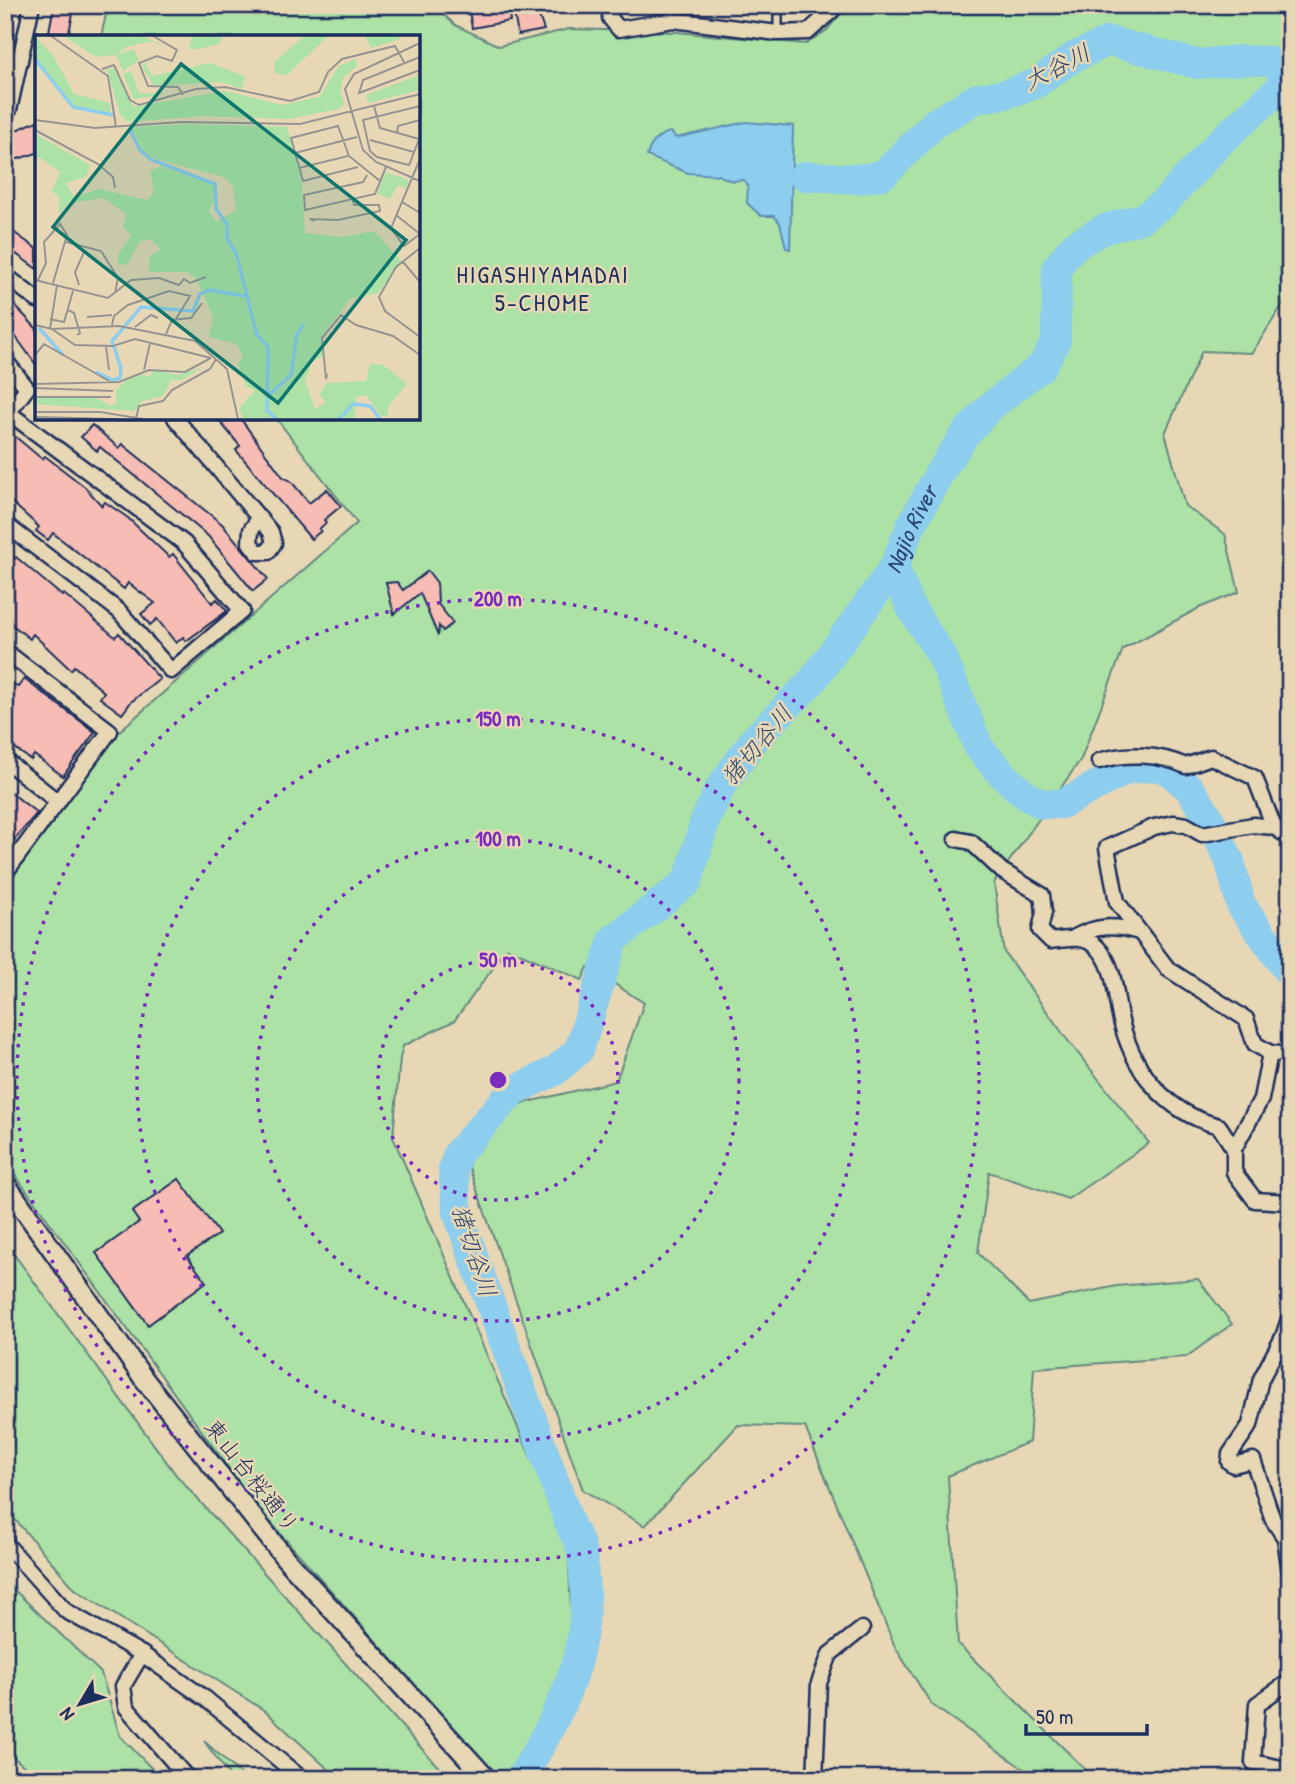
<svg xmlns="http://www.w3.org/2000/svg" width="1295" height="1784" font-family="'Patrick Hand','Klee One',sans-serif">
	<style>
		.green { fill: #ace2a5; stroke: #648882; stroke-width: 2 }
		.water { fill: #8dcdee; stroke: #5f8eb4; stroke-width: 2 }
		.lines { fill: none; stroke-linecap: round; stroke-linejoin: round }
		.river { stroke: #8dcdee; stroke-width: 30 }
		.building { fill: #f7bcb3; stroke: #1b2f5e; stroke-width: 2 }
		.service-casing { stroke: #1b2f5e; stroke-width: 12 }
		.minor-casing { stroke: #1b2f5e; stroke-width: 19 }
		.tertiary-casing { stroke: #1b2f5e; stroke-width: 23 }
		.service { stroke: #e8d7b4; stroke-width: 7 }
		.minor { stroke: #e8d7b4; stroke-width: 14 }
		.tertiary { stroke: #e8d7b4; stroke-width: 18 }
		.ring { fill: none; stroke: #7b2cbf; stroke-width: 3.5; stroke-dasharray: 3.5 7 }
		.labels { text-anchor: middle; stroke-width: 5; stroke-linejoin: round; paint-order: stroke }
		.street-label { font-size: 23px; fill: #1b2f5e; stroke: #e8d7b4 }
		.water-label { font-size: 24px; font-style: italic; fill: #2c4774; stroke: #e8d7b4 }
		.neighbourhood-label { font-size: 24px; letter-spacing: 2px; fill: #1b2f5e; stroke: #e8d7b4 }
		.inset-river { fill: none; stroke: #8dcdee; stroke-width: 3.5 }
		.inset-road { fill: none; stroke: #969492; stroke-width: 2 }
		.view { fill: #0f766e; fill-opacity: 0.15; stroke: #0f766e; stroke-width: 3.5 }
		.inset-edge { fill: none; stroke: #1b2f5e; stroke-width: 3.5 }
		.centre { fill: #7b2cbf; stroke: #e8d7b4; stroke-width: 3.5 }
		.ring-label { font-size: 21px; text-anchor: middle; font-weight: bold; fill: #7b2cbf; stroke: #e8d7b4; stroke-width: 5; stroke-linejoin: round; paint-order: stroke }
	</style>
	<rect width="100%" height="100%" fill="#e8d7b4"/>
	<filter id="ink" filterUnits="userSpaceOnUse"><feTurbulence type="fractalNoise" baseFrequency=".0143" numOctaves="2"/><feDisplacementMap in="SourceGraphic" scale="14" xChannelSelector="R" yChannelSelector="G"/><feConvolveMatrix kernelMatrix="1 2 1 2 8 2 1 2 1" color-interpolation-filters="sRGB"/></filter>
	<g filter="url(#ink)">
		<!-- green -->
		<g class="green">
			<path d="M108,5H433L455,25L499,46L569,29L676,32L806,44L827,30L848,5H1290V293L1252,353L1202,351L1165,433L1185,506L1225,534L1239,592L1199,608L1123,649L1081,759L994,883L1004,952L1066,1038L1149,1143L1068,1199L989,1172L978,1253L1029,1304L1117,1286L1198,1279L1232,1324L1186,1357L1034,1368L1029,1442L948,1476L958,1644L1095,1779H1038L932,1705L895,1647L805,1427L738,1425L645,1526L583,1490L467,1162L516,1105L616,1081L644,1003L588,967L582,980L508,948L454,1021L403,1046L400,1058L393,1137L568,1544L572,1636L542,1729L507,1779H498L257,1507L5,1161V882L115,735L357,523L276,418H418V37H101Z"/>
			<path d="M5,1242L177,1476L449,1779H339L265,1711L75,1589L5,1508Z"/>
			<path d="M5,1581L101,1673L120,1736L162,1779H39L5,1750Z"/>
			<path d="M204,1741L246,1779H232Z"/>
		</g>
		<!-- water -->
		<path class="water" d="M746,122L793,126L790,249L786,248L780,223L774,216H761L747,203L748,186L744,180L732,181L718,175L688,173L647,156C650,144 658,134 671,132L676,138Z"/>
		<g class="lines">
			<!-- river -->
			<g class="river">
				<path d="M804,176L859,179L883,175L935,123L977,98L1006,94L1035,84L1074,57L1109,41L1197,64L1242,60L1269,61L1290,75"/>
				<path d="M894,567L911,608L943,658L979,748L1002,774L1024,794L1042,804H1062L1128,769L1159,766L1170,772L1189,788L1208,816L1230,862L1241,905L1290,974"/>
				<path id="s1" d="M521,1778C560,1715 592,1652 584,1576C583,1558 582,1543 572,1530L458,1214L453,1170L458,1153L513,1091L555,1071L579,1050L613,940L688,881L705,821L720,788L754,740L813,680L894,567L911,526L940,472L966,433L989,408L1042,366L1056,341L1057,267L1074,246L1102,230L1143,218L1164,203L1221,141L1290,79"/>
			</g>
		</g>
		<!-- building -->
		<g class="building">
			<path d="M54,5L74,9L68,37H48Z"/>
			<path d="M468,5H508L510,21L472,28Z"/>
			<path d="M529,5H535L544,30L518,35L513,8Z"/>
			<path d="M37,121V153L5,163V135Z"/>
			<path d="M5,226L37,249V269L5,246Z"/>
			<path d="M5,295L37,329V366L5,322Z"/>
			<path d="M217,418H240L283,477L291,481L309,503L327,489L341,506L324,520L326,523L319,529L321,531L311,539L236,450L240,446Z"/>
			<path d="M92,425L119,448L122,444L222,524L268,579L253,591L208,536L100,447L97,451L81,437Z"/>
			<path d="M5,428L42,459L45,456L85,487L102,506L105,502L128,518L169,557L173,554L212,603L217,599L227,611L186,641L183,637L176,643L157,619L150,625L141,614L155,603L128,583L124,589L53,533L48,540L36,531L39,527L5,496Z"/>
			<path d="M5,552L14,559L16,557L62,596L64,594L115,637L119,633L160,679L131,702L122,714L100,698L104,692L74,666L71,670L33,634L30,639L5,619Z"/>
			<path d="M428,571L437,583L438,604L453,623L443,631L439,626L438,636L420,593L394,614L386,583L397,582L403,590Z"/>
			<path d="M5,677L18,687L24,679L95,732L63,776L34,755L31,760L5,741Z"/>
			<path d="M5,788L37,813L5,851Z"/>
			<path d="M179,1179L219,1234L187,1256L206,1282L148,1325L96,1253L139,1222L132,1212Z"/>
		</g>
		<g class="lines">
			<defs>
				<path id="service" d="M778,33V5"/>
				<g id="minor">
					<path d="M611,5L610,18L619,29L673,20L778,33L808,32L838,5"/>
					<path d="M5,57L20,61"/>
					<path d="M5,113L9,110L32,5"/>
					<path d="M5,275L37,300"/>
					<path d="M5,360L27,388L8,413"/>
					<path d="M5,410L184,543L242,611L171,671L119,611L5,524"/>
					<path d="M175,418L271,532L274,543L268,552H257L250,543L251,530L259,518"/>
					<path d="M5,651L110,731L5,873"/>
					<path d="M5,760L58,802"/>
					<path d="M1099,761C1127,752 1159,754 1186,766L1211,757L1255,778L1274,827L1290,838"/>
					<path d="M1274,827L1253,825L1202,834L1186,825L1173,823L1154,827L1107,848L1117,902L1168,969L1246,1019L1255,1044L1270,1053L1290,1055"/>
					<path d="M956,839L971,842L1002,871L1042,895L1044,912L1040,930L1051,941C1066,939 1085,935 1097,947C1114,964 1115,990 1119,1012C1130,1067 1163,1112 1219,1126L1234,1149V1172L1255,1200L1290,1202"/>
					<path d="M1075,937C1097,925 1115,925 1139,932"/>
					<path d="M1234,1149L1261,1099L1270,1053"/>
					<path d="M1290,1316L1283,1337L1261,1379L1250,1425L1230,1454L1229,1462L1233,1465L1253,1460L1273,1520L1285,1538L1290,1572"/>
					<path d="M5,1543L66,1611L142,1654L206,1699L302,1779"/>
					<path d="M142,1654L123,1686L126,1707L188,1779"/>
					<path d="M1290,1681L1257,1704L1253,1762L1290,1770"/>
					<path d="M815,1779L819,1683L830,1654L862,1629"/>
				</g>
				<path id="tertiary" d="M5,1183L144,1379L285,1558L487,1779"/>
			</defs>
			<!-- service casing -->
			<use href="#service" class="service-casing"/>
			<!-- minor casing -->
			<use href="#minor" class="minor-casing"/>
			<!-- tertiary casing -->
			<use href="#tertiary" class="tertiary-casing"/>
			<!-- service -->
			<use href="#service" class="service"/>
			<!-- minor -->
			<use href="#minor" class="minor"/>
			<!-- tertiary -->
			<use href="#tertiary" class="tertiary"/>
		</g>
	</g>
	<!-- distance rings -->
	<g class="ring">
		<circle cx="498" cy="1080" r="120"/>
		<circle cx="498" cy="1080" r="241"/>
		<circle cx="498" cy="1080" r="361"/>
		<circle cx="498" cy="1080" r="481"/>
	</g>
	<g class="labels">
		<!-- street labels -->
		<g class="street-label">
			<text transform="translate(252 1476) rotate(52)" y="8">東山台桜通り</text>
		</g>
		<!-- water labels -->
		<g class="water-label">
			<text transform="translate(1057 67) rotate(-27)" y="8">大谷川</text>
			<text dy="8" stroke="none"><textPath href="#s1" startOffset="1456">Najio River</textPath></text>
			<text transform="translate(757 745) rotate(-50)" y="8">猪切谷川</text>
			<text transform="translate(474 1251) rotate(72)" y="8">猪切谷川</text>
		</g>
		<!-- neighbourhood labels -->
		<g class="neighbourhood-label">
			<text x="543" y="283">HIGASHIYAMADAI<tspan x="543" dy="28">5-CHOME</tspan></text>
		</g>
	</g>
	<!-- overview -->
	<g transform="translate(35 35)">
		<rect width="385" height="385" fill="#e8d7b4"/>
		<path d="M0,1L19,22L39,59L75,68V77L43,73L33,66L0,22ZM29,1H107L132,12L116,6L91,12L82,20L98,14L104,25L88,36L81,20L61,22ZM157,1H188L184,9L163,14H154ZM270,1H293L252,40L239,38L240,26ZM330,1H363L365,4L336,13ZM120,23L111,30L118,41L174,28L210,41L207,54L186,47L119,51L107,31ZM321,24L322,31L308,43L305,55L309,69L304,74L253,84L167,81L92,87L85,79L72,34H79L98,72L190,56L247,70L284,62L304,31ZM96,36L104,58L131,59L99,64L88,39ZM385,40V55L333,68L331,60ZM156,89L252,92L267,147L270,198L307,202L339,196L367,227L343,258L316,263L286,302L289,321L278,325L270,346L280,374L290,368L285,359L291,348L331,346L335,329L348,330L372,349L353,372V381H346L331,360L321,362L320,384L208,383L204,374L220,355L211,351L203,328L208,321L202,309L174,302L178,282L161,243L152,237H114L115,221L125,214L116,204L105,206L92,230L83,229V220L96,200L88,192L91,179L69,163L34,168L24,179V162L17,156L25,137L4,122L0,125V99L55,130L51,142L31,148L39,162L64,154L112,165L119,157L115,136L126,131L178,149L181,161L174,176L181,187L201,175L198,151L189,142L120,124L108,116L96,92ZM351,137L374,145L371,153L363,150L355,164L342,158ZM168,332L147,345H136L128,361L107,366L99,376L0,369V363L59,362L76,371L81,369V355L91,345L106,339L114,342L119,335L142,340Z" fill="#ace2a5"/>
		<path class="inset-river" d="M0,24L38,72L78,80M95,95L105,115L117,125L180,149L181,174L192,189V204L201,218L222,300L233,312L232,375L241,384M4,293L28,320M61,337L77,345L85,343L86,333L77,306L106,272L158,276L165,259L175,255L210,261M234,360L256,340L262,299L269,289M304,384L318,369L335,371L345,384"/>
		<path class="inset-road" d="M16,1L73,41L81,92M118,1L142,15L137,26L122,21L104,28L113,51L143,52L148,60M385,8L319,39L310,54L328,115L341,127L385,146M385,22L328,45L324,58L385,35M67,34L79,30L95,65L104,70L161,54L190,52L255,66L284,57L293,37L307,24L360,11L369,27M339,71L345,93L384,104M385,71L328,85L335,116L342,122L374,130L385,102M0,85L60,93L146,87L265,89L385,59M0,95L63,129L78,142L80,153M362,98L363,91L385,85M335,105L379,117M260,118L322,102M385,124L356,193L369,211L385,199M323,132L268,146L256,103L303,91L314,121L345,146M264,133L313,121M332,140L328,147L269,160L270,175L340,159L351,132M367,167L385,178M361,180L385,199M280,186L275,184L303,185L345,176L344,170H319L318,165M31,207L66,216L83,243L80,258M385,213L361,232L344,262L350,276L385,302M368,227L385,247M0,245L73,263L96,245L124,243L144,250L149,244L155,248L171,242M3,245L11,228L9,207L25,189L32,200L18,248M44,250L40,237L50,215M33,275L39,278L45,298L42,300M52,282L77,280M15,284L29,287L38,256M0,290L17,294L84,291L160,306L192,334L203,384M77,290L79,281L93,270L134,256L155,261L141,284M100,292L116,280L123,283M15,294L22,250M17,294L40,310L78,311L100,304L176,323M131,299L137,285L156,283L167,268M71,311L74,335M0,320L9,309L74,346M109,335L115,308M292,339L291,344L287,303L306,280L321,290L358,301L385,320M0,349L84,347L114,335L150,337L176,323M0,353L78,356M0,362H76M0,377H65L108,384M0,382L82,384M101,383L104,371L128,366L137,355L175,334L181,324"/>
		<path class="view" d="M146,29L371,205L243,368L18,192Z"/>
		<rect width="385" height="385" class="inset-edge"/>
	</g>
	<circle cx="498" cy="1080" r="10" class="centre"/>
	<g class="ring-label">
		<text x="498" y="606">200 m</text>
		<text x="498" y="726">150 m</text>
		<text x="498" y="846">100 m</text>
		<text x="498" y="967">50 m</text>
	</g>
	<!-- margin -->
	<rect width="1295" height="1784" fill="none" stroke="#e8d7b4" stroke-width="28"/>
	<rect x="14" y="14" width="1267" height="1756" fill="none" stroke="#1b2f5e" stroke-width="2.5" filter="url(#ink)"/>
	<!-- north arrow -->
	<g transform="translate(80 1704) rotate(232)" stroke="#e8d7b4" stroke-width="5" paint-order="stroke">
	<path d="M0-5L12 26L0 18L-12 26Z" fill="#1b2f5e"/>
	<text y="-10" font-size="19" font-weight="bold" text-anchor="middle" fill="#1b2f5e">N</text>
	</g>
	<!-- scale -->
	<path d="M1026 1724v10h121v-10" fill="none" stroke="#1b2f5e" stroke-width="3.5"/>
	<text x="1036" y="1724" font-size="21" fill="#1b2f5e" stroke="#e8d7b4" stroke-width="5" paint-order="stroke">50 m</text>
</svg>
